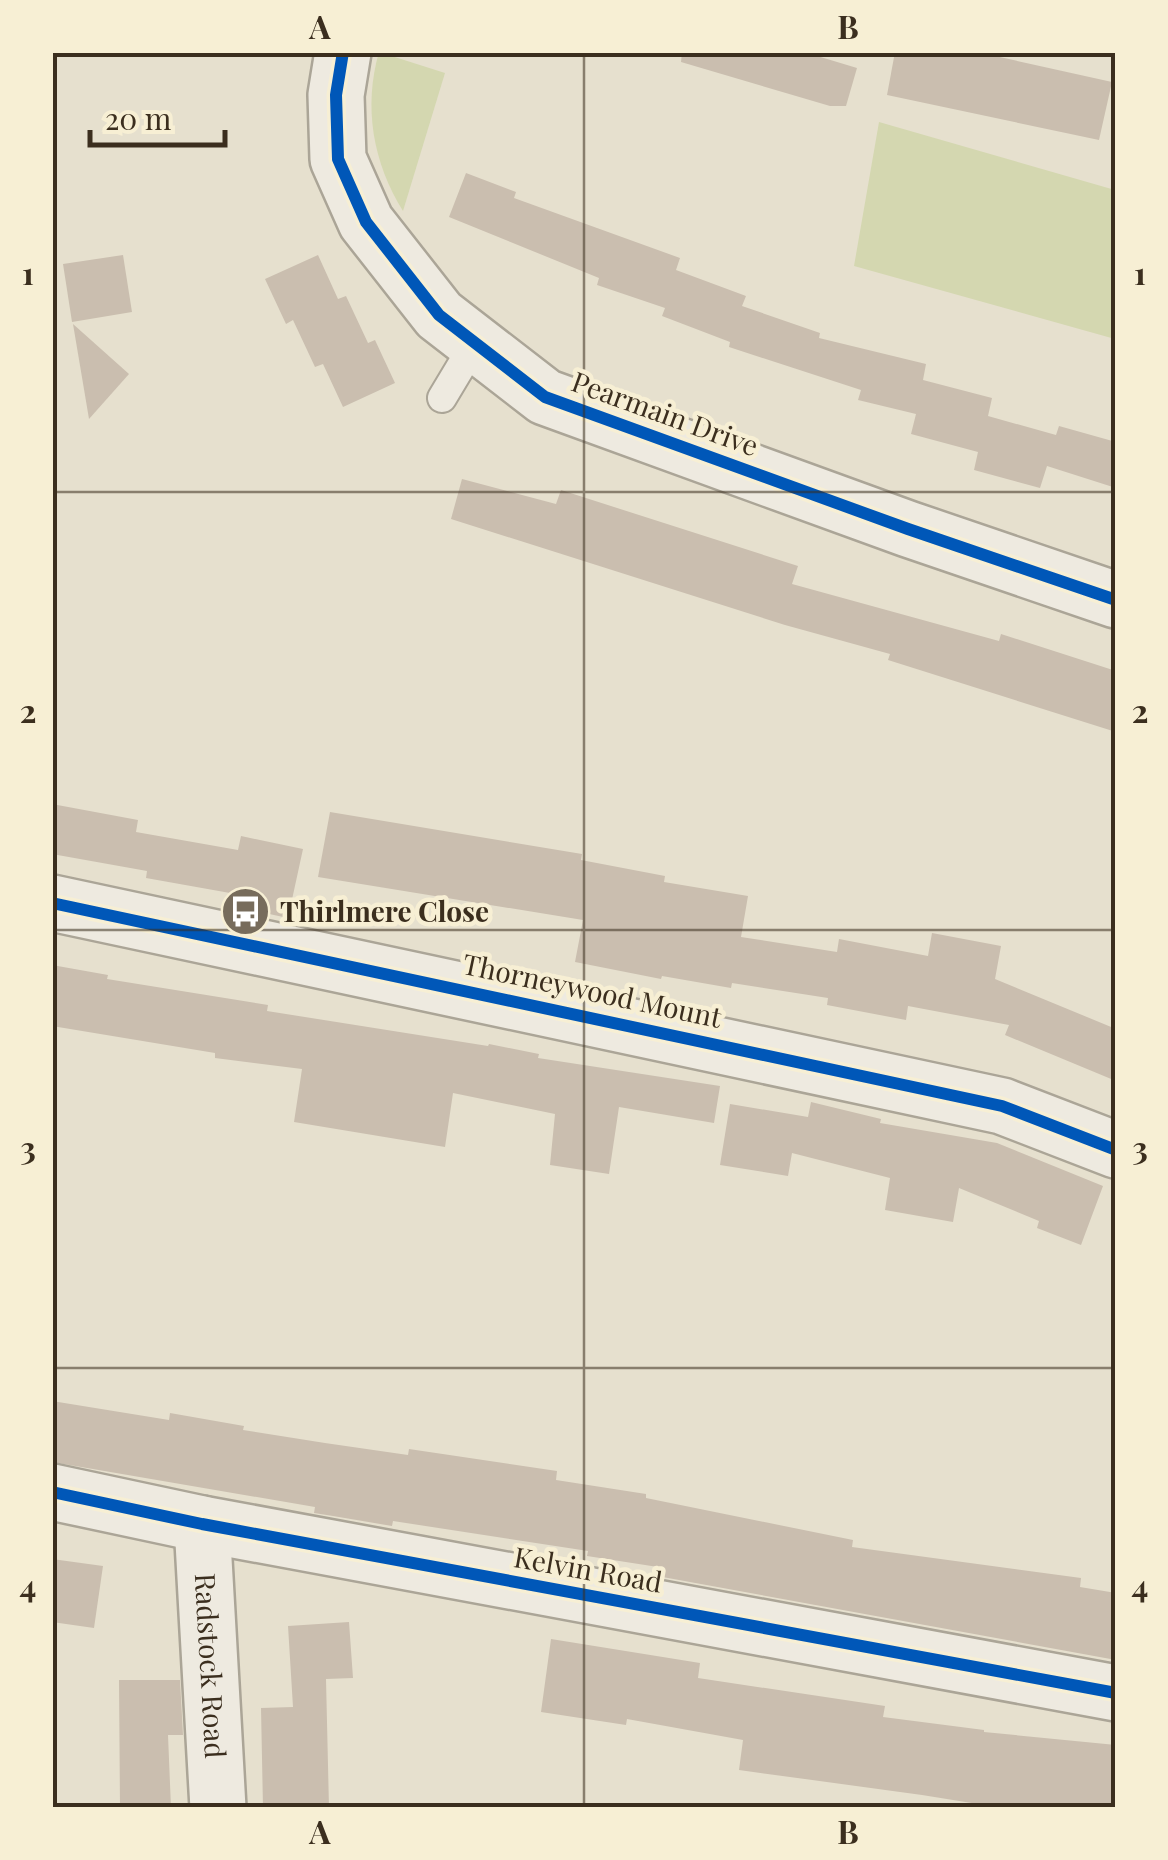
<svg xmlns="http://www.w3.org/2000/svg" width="1168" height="1860" font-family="'Playfair Display',serif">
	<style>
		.green { fill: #d4d7b0 }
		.building { fill: #cabeaf }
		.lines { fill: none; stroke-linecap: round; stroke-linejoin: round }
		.lane-casing { stroke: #aba597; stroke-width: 32 }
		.street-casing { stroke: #aba597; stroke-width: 60 }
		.lane { stroke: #eeeae0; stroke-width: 28 }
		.street { stroke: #eeeae0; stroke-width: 55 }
		.cycleway-casing { stroke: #f7efd4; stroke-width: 19 }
		.cycleway { stroke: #0057b8; stroke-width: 12 }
		.grid { fill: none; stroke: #3b2e1e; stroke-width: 2.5; stroke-opacity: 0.55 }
		.labels { text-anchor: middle; stroke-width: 9; stroke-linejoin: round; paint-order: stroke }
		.street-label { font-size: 28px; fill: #3b2e1e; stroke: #f7efd4 }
		.poi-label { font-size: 28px; font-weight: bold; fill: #3b2e1e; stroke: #f7efd4; text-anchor: start }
		.neatline { fill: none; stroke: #3b2e1e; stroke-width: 4 }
		.grid-label { font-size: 32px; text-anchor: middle; font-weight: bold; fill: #3b2e1e }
	</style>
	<rect width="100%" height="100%" fill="#e6e0ce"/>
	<!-- green -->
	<g class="green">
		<path d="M379,52L445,73L403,211C373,163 363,107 379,52Z"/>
		<path d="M879,122L1115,190V339L854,266Z"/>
	</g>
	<!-- building -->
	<g class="building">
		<path d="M682,52H804L857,68L846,106H830L681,62Z"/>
		<path d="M895,52H977L1112,82L1099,140L887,95Z"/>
		<path d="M466,173L516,192L514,198L680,258L676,270L746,296L742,306L820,333L819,338L926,364L923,380L992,398L988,416L1056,435L1059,426L1116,442V488L1047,466L1040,488L974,470L978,452L911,434L916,414L858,400L861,390L729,347L730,342L662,316L665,308L597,285L599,278L449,217Z"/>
		<path d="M123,255L132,312L72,322L63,264Z"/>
		<path d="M318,255L338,299L346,296L368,343L375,340L395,383L343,407L323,364L315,367L293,320L286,324L265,279Z"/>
		<path d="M73,324L129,374L89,419Z"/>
		<path d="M462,479L556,504L561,490L798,566L792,584L999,641L1001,634L1116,671V732L888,660L890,654L785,625L451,519Z"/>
		<path d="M52,804L138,820L136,832L238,850L241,836L303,849L288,918L227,905L230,893L146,878L147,871L52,854Z"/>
		<path d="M330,812L582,854L581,860L665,876L664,882L748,896L741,937L837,952L839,939L928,956L932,933L1001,946L995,979L1116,1029V1081L1005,1035L1009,1025L908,1006L906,1020L827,1005L828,998L732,983L731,988L662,976L661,979L575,962L583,920L318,877Z"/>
		<path d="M52,965L108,975L107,979L268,1005L267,1011L488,1046L489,1044L539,1054L538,1058L720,1086L714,1123L619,1107L609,1174L550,1165L555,1114L453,1093L445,1147L294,1122L302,1069L215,1058V1053L52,1026Z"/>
		<path d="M811,1102L881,1119L880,1123L997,1143L1103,1186L1081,1245L1037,1228L1039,1221L959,1188L953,1222L885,1210L890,1178L792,1153L788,1176L720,1165L730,1104L808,1117Z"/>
		<path d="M52,1401L169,1420L170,1413L244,1426L243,1430L325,1443L408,1455L409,1449L557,1471L556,1480L646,1494V1498L853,1540L852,1547L1081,1578L1080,1587L1116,1593V1660L657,1576L658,1567L587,1556L588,1551L393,1521L392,1526L333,1516L314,1513L315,1507L52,1462Z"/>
		<path d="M52,1559L103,1566L94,1628L52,1622Z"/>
		<path d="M349,1622L353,1678L326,1679L329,1808H263L261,1708L293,1707L288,1626Z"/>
		<path d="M551,1639L700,1663L698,1678L885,1706L883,1717L984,1730V1732L1116,1745V1808H984V1805L922,1795L739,1770L743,1740L627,1719L626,1725L541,1712Z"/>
		<path d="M119,1680H180L183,1735H168L171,1808H120Z"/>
	</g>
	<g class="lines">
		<defs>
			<path id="lane" d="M442,398L475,343"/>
			<g id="street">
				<path d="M343,52L336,95L338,159L366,222L439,315L545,397L908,529L1116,600"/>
				<path d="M52,903L1002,1106L1116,1150"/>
				<path d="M52,1492L202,1524L1116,1693"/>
				<path id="s1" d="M202,1524L218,1808"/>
			</g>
		</defs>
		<!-- lane casing -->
		<use href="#lane" class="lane-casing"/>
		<!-- street casing -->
		<use href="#street" class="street-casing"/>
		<!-- lane -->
		<use href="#lane" class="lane"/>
		<!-- street -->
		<use href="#street" class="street"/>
		<defs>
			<g id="cycleway">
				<path d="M343,52L336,95L338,159L366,222L439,315L545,397L908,529L1116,600"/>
				<path d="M52,903L1002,1106L1116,1150"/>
				<path d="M52,1492L202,1524L1116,1693"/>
			</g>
		</defs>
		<!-- cycleway casing -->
		<use href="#cycleway" class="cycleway-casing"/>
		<!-- cycleway -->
		<use href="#cycleway" class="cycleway"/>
	</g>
	<!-- grid -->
	<path class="grid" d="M584,52V1808M52,492H1116M52,930H1116M52,1368H1116"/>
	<!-- icons -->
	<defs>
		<symbol id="bus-disc" viewBox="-11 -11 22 22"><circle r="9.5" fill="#776c5c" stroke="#f7efd4"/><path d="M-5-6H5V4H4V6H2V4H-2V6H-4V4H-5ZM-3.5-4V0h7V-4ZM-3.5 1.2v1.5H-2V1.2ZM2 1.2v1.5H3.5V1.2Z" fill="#fff"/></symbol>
	</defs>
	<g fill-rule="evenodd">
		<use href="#bus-disc" x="218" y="884" width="55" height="55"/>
	</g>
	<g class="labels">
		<!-- street labels -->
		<g class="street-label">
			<text transform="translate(665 414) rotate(20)" y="10">Pearmain Drive</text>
			<text transform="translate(592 991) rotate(12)" y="10">Thorneywood Mount</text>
			<text transform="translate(588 1570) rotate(10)" y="10">Kelvin Road</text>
			<text dy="10" stroke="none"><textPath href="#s1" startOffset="142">Radstock Road</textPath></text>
		</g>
		<!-- poi labels -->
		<g class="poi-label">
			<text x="280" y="922">Thirlmere Close</text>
		</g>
	</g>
	<!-- border -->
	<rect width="1168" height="1860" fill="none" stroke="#f7efd4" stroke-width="110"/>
	<!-- scale -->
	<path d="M90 130v15h135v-15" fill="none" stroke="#3b2e1e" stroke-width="5"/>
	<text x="105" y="130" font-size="30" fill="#3b2e1e" stroke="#f7efd4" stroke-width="8" paint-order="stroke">20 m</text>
	<rect x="55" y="55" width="1058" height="1750" class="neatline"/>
	<g class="grid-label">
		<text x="320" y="39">A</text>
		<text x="848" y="39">B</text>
		<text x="28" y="285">1</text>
		<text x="1140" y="285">1</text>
		<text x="28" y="723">2</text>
		<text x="1140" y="723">2</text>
		<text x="28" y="1160">3</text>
		<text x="1140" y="1160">3</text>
		<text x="28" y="1598">4</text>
		<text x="1140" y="1598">4</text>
		<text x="320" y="1844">A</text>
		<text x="848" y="1844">B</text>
	</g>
</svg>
